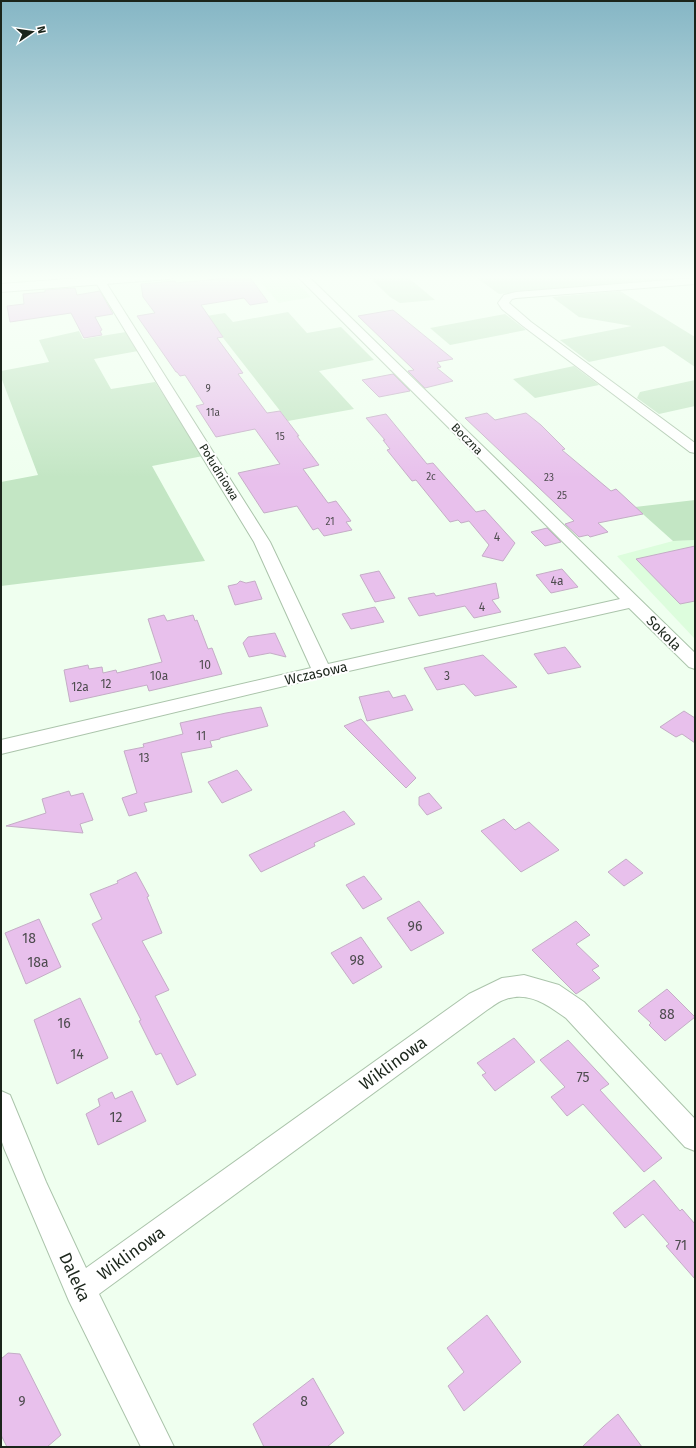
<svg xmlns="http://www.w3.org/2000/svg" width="696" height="1448" font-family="'Fira Sans',sans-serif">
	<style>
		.built { fill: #ddfddd }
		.green { fill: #c3e6c4 }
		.building { fill: #e8c0ec; stroke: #c4adc6 }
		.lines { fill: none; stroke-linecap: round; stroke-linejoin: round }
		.street-casing { stroke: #abc4ab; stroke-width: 2 }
		.secondary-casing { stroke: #abc4ab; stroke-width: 2 }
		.street { fill: #fff; fill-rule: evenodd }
		.secondary { fill: #fff; fill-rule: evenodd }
		.labels { text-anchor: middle; stroke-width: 4; stroke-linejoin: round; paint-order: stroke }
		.far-number-label { font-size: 10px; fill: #4e4c4f }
		.far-street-label { font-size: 12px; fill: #1b251b; stroke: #fff }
		.number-label { font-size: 12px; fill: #4e4c4f }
		.street-label { font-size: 14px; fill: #1b251b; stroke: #fff }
		.near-number-label { font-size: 14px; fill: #4e4c4f }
		.near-street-label { font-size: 17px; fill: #1b251b; stroke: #fff }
	</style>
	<rect width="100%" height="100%" fill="#efffef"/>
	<!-- built -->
	<g class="built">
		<path d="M254,275H290L311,297L279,303Z"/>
		<path d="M695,540V639L617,556L673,541Z"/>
	</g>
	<!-- green -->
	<g class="green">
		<path d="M367,275H405L435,300L400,303L390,297Z"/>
		<path d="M473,275H695V277L499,294Z"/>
		<path d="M620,291L695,337V367L664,346L589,362L560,340L632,326L579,317L552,297Z"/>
		<path d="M288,312L307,333L341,327L374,360L319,371L354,409L288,421L206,316L225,313L233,322Z"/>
		<path d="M505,314L526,330L450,345L430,328Z"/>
		<path d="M79,331L83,339L126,332L138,351L94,359L111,389L155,382L203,456L152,466L205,561L1,586V482L38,475L1,377V371L49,362L39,340Z"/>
		<path d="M574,366L599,385L535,398L513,379Z"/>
		<path d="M695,380V406L659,414L637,398L640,392Z"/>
		<path d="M695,500V540L673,541L635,507Z"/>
	</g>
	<!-- building -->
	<g class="building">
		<path d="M249,276L268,302L250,305L244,298L201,305L223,337L217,338L243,373L238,374L267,413L280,411L299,436H297L319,465L303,469L328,503L336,501L351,521L346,522L352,530L324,536L318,528L313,530L297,506L264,513L238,473L280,464L255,429L216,437L196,406L204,404L185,375L180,376L177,372H176L137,316L155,313L143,297L141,284L175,281L176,283Z"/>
		<path d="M75,288L77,295L100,291L113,314L95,317L102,330L100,331L102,335L84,338L71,313L10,322L7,306L24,304L23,294L45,292V290Z"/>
		<path d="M393,310L453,359L437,362L441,367L437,368L453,381L425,388L408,371L414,370L358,316Z"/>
		<path d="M393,374L410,391L379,397L362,380Z"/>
		<path d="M487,413L495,420L526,413L541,425L565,449L562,450L611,491L616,489L643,514L598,523L608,532L590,537L588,535L579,537L565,524L574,521L465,418Z"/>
		<path d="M386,414L427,464L433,463L476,512L485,510L515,543L503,561L482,556L489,545L469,521L461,523L458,520L450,522L416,480L412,481L387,450L390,449L383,440H385L366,418Z"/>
		<path d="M547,528L561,542L545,546L531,532Z"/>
		<path d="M695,546V601L680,604L636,559Z"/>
		<path d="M562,569L578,587L551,593L536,575Z"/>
		<path d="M379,571L395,598L375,602L360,575Z"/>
		<path d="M240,581L246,583L255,581L262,599L235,605L228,586L237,584Z"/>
		<path d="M496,583L499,598L492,600L501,612L474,618L465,606L419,616L408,598L434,593L436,596Z"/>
		<path d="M375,607L384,622L351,629L342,614Z"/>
		<path d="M164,615L167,621L193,615L195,621L197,620L208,649L212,648L222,674L149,691L147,685L70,702L64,670L88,665L89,669L102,667L103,673L116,670L117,673L162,662L148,619Z"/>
		<path d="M275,633L286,657L270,653L249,657L243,643L248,637Z"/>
		<path d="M565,647L581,667L548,674L534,654Z"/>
		<path d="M483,655L517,687L475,696L464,684L437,690L424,668Z"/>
		<path d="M389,691L393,698L405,695L413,710L367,721L359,697Z"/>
		<path d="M261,707L268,726L220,738V739L210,741L212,747L181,753L192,792L144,803L147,811L129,816L122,798L137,793L124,751L144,747L143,744L183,734L180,723L226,713Z"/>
		<path d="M684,711L695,718V743L682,734L676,737L660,727Z"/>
		<path d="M361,719L416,778L406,788L344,726Z"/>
		<path d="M237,770L252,790L222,803L208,782Z"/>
		<path d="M69,791L71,796L83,793L93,820L80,824L83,833L6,826L46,813L42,799Z"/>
		<path d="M429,793L442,808L427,815L419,805V797Z"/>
		<path d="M344,811L355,824L314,843L315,846L261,872L249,855Z"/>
		<path d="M504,819L515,830L529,822L559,850L521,872L481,831Z"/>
		<path d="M626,859L643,873L624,886L608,872Z"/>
		<path d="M136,872L149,896L147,897L162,933L142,941L169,990L155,996L196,1075L177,1085L161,1053L156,1055L139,1021L141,1020L92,924L102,919L90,894L118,883L117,881Z"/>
		<path d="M364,876L382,899L363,909L346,885Z"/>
		<path d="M419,901L444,933L411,951L387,918Z"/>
		<path d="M39,919L61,967L26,984L5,933Z"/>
		<path d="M576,921L590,935L576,944L599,966L592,970L600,978L576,994L532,950Z"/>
		<path d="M361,937L382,967L353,984L331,953Z"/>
		<path d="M667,989L695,1017L665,1041L649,1025L651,1023L638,1011Z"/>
		<path d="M80,998L108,1058L57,1084L34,1020Z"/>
		<path d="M514,1038L535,1062L495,1091L482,1075L486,1073L477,1063Z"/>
		<path d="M568,1040L609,1084L600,1090L662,1158L644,1172L583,1104L567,1116L551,1097L565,1087L540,1060Z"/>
		<path d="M132,1091L146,1121L98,1145L86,1114L100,1106L98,1099L112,1092L115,1099Z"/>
		<path d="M654,1180L680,1211L682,1209L695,1224V1279L666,1246L669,1244L643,1214L625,1228L613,1213Z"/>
		<path d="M487,1315L521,1362L464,1411L448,1386L464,1372L447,1348Z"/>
		<path d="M8,1353L20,1354L61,1435L47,1447H7L1,1435V1359Z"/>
		<path d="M313,1378L344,1433L327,1447H264L253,1424Z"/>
		<path d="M618,1414L642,1447H582L604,1426Z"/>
	</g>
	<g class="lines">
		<defs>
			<g id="street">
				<path d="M296,275H307L695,653V669L689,667L629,608L322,677L1,754V740L311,668L254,542L95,281L96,279H104L105,281L270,542L328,664L620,599Z"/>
				<path d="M695,278V284L516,298L512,299L509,303L531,322L695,443V453L690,452L523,326L502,309L498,303L504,295L516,292Z"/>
				<path d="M524,975L559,985L584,1002L695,1119V1151L685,1147L566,1018C548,1005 529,991 506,999C499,1001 493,1006 487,1010L99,1294L174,1447H141L69,1301L4,1148L1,1139V1091L10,1095L46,1182L86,1268L469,994L502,978Z"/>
			</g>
			<path id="secondary" d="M121,275H175L173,278L169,279L1,292V284Z"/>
		</defs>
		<!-- street casing -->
		<use href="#street" class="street-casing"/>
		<!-- secondary casing -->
		<use href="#secondary" class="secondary-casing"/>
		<!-- street -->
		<use href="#street" class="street"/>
		<!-- secondary -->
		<use href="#secondary" class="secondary"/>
	</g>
	<!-- sky -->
	<linearGradient id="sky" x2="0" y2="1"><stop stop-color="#85b6c5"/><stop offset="0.58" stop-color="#f8fff8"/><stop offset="1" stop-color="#f8fff8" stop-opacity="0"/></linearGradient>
	<rect width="696" height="478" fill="url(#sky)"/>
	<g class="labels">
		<!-- far-number labels -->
		<g class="far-number-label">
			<text x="208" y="392">9</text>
			<text x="213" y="416">11a</text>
			<text x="280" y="440">15</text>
			<text x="431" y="480">2c</text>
			<text x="549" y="481">23</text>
			<text x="562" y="499">25</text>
			<text x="330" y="525">21</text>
		</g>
		<!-- far-street labels -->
		<g class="far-street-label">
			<text transform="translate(467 439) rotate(45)" y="4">Boczna</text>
			<text transform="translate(219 472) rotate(58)" y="4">Południowa</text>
		</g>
		<!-- number labels -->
		<g class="number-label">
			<text x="497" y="541">4</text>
			<text x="557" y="585">4a</text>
			<text x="482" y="611">4</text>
			<text x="205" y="669">10</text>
			<text x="159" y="680">10a</text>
			<text x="447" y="680">3</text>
			<text x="106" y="688">12</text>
			<text x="80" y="691">12a</text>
			<text x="201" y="740">11</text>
			<text x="144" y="762">13</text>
		</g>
		<!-- street labels -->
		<g class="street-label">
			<text transform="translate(664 633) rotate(45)" y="5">Sokola</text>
			<text transform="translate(316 673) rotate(-13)" y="5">Wczasowa</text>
		</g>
		<!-- near-number labels -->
		<g class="near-number-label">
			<text x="415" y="931">96</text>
			<text x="29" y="943">18</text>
			<text x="357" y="965">98</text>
			<text x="38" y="967">18a</text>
			<text x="667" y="1019">88</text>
			<text x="64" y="1028">16</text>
			<text x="77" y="1059">14</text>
			<text x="583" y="1082">75</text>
			<text x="116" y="1122">12</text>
			<text x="681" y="1250">71</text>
			<text x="22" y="1406">9</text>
			<text x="304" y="1406">8</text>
		</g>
		<!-- near-street labels -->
		<g class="near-street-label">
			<text transform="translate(393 1063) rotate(-36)" y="6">Wiklinowa</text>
			<text transform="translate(131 1253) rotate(-36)" y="6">Wiklinowa</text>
			<text transform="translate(75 1277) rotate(65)" y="6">Daleka</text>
		</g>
	</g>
	<!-- border -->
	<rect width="696" height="1448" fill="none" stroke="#1b251b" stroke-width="4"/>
	<!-- north arrow -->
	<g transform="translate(32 32) rotate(77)" stroke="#ffffff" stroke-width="3" paint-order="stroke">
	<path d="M0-3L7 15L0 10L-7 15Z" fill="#1b251b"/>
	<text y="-6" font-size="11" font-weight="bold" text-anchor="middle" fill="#1b251b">N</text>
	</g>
</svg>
